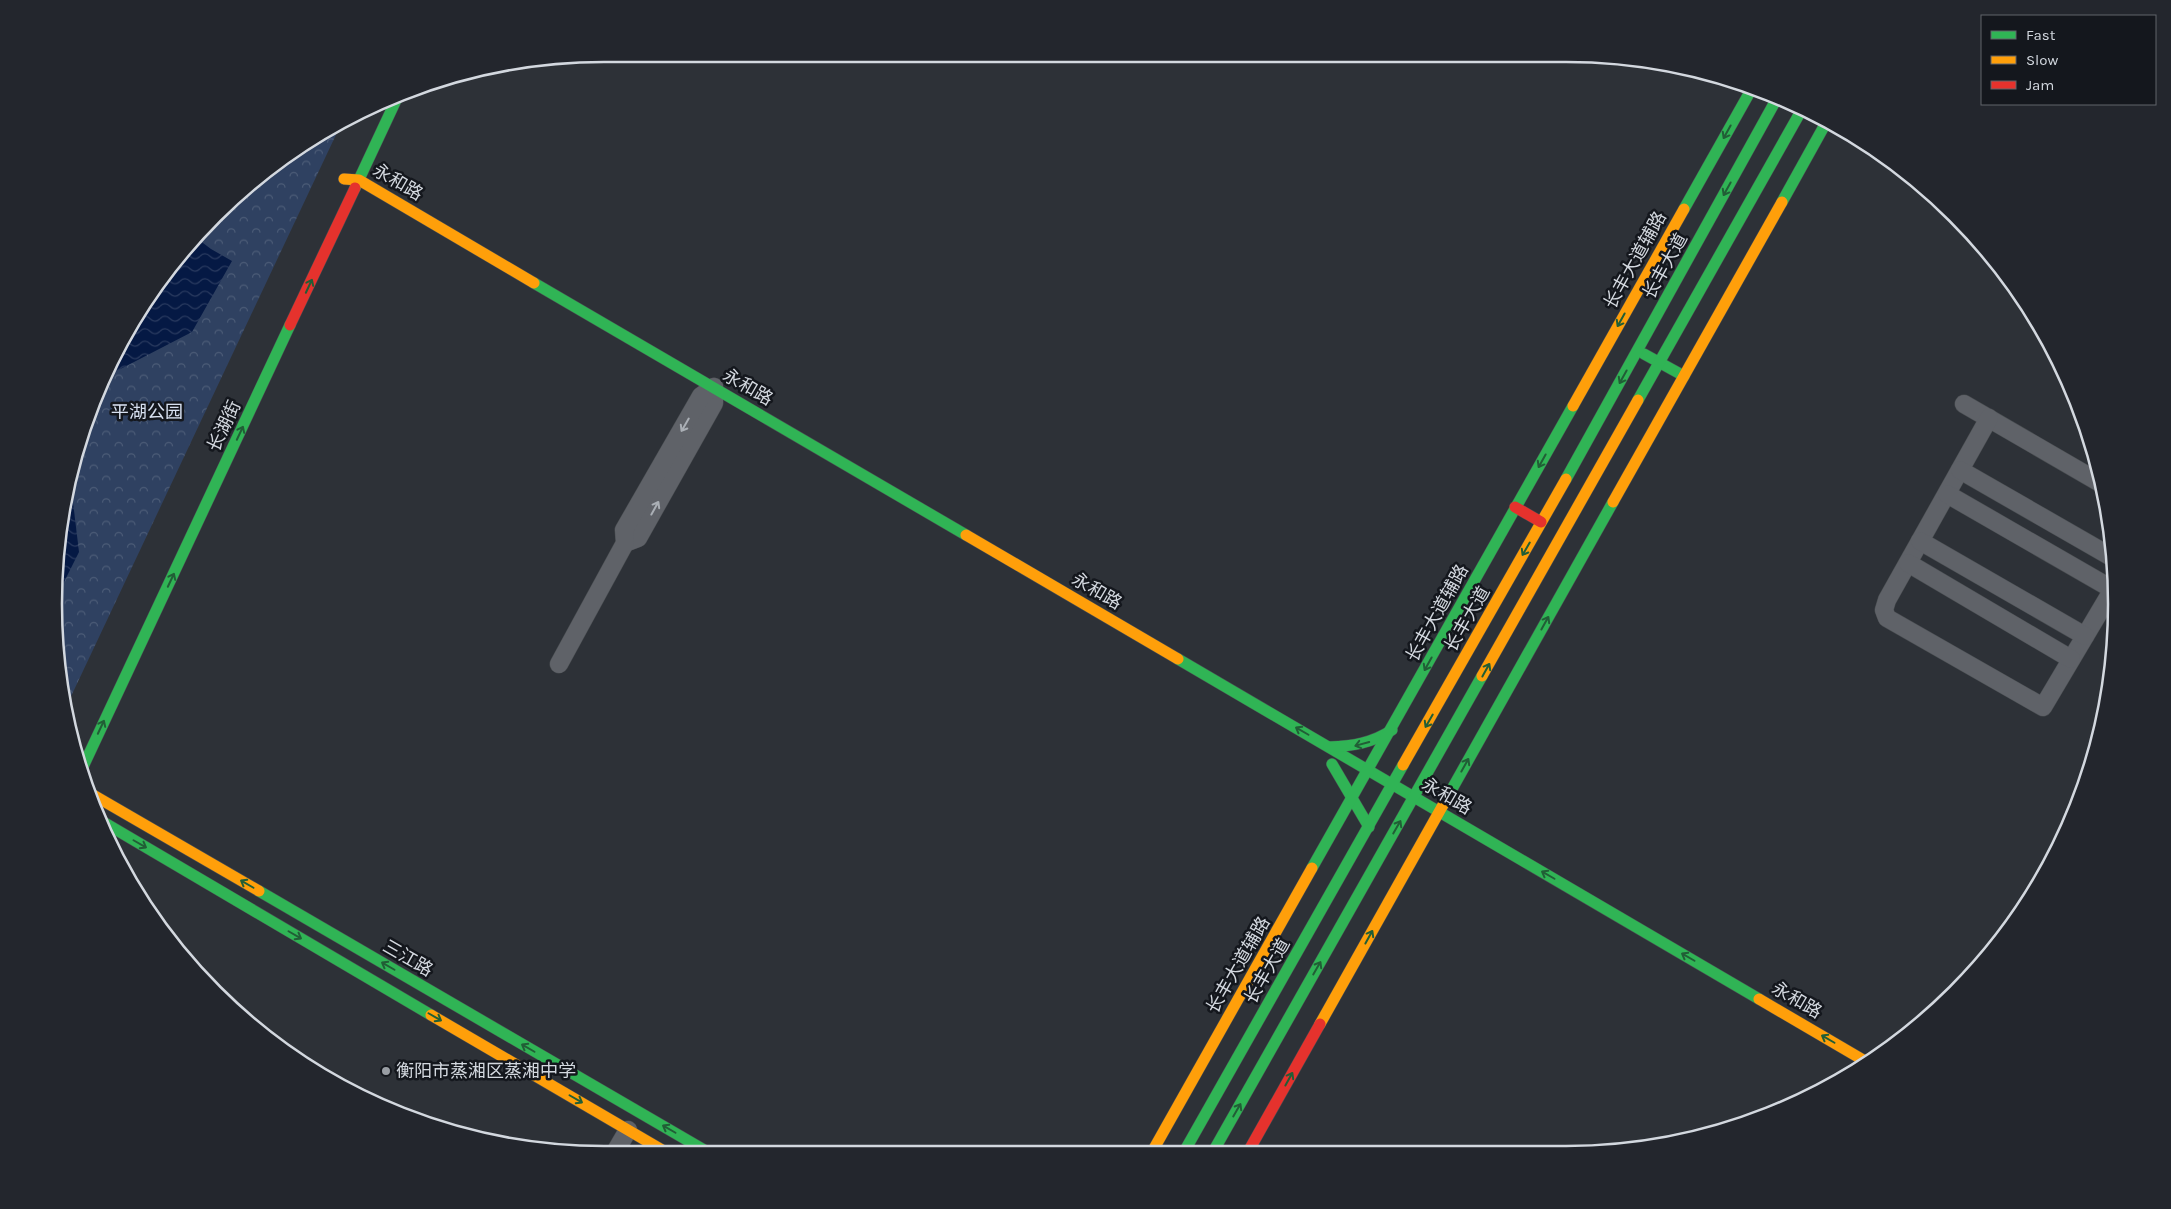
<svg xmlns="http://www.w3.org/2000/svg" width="2171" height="1209" font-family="Karla,'Noto Sans SC',sans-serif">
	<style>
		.park { fill: url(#park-crowns) }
		.water { fill: url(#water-waves) }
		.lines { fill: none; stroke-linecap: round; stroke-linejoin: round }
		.street-casing { stroke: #484c50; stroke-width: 19 }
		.fast-casing { stroke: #484c50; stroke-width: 12 }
		.slow-casing { stroke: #484c50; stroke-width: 12 }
		.jam-casing { stroke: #484c50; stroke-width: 12 }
		.street { stroke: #5f6268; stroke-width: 18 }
		.fast { stroke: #30b455; stroke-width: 11 }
		.slow { stroke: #ff9f0a; stroke-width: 11 }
		.jam { stroke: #e5322d; stroke-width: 11 }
		.oneway { stroke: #215e36 }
		.oneway2 { stroke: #aaafb5 }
		.poi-dot { fill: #999ea4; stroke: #14171d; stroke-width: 2 }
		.labels { text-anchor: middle; stroke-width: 5; stroke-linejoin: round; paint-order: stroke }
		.street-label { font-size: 18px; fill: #d3d8df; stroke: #14171d }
		.park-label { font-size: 18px; fill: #d7e0f0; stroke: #14171d }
		.poi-label { font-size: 18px; fill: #d3d8df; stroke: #14171d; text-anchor: start }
		.rim { fill: none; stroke: #d3d8df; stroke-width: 2.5 }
	</style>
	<defs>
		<pattern id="park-crowns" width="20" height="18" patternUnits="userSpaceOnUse" patternTransform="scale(1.25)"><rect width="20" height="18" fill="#2f4161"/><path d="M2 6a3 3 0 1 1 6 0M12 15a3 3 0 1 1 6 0" fill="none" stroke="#4c5c77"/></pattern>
		<pattern id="water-waves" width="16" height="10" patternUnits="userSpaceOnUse" patternTransform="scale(1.25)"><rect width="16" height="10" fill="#051944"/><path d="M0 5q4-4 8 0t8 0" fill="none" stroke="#293a5f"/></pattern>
	</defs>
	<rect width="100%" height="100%" fill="#2d3137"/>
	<!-- park -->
	<path class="park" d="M342,122L66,707L55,641V568L72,462L96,393L146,299L191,241L269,168L329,127Z"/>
	<!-- water -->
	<g class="water">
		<path d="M195,237L211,249L232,261L192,332L105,377L146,299Z"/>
		<path d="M68,490L72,494L79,552L55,600V568Z"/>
	</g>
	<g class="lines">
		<defs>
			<g id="street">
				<path d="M1964,404L2102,484"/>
				<path d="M1989,418L1887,600L1884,610L1887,618L2043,707L2116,584"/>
				<path d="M1960,470L2115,559"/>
				<path d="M1947,494L2112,589"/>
				<path d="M1920,541L2085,636"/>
				<path d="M625,543L638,538L714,403V387"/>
				<path d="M1908,563L2071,659"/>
				<path d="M559,664L625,543L624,530L701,396L714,387"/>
				<path d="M614,1154L628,1130"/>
			</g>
			<g id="fast">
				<path d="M355,188L398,96"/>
				<path d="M1782,202L1827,121"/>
				<path d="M1684,209L1751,90"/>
				<path d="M534,283L966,535"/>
				<path d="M1644,354L1684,376"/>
				<path d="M1638,400L1801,111"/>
				<path d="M1566,479L1776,100"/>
				<path d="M1178,659L1759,999"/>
				<path d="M1329,747C1353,746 1372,743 1392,730"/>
				<path d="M1332,764L1369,827"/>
				<path d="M81,771L290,325"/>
				<path d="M1443,805L1613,502"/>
				<path d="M98,819L431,1015"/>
				<path d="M1312,868L1573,406"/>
				<path d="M259,891L711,1154"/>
				<path d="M1184,1152L1403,765"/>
				<path d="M1213,1152L1482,676"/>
			</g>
			<g id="slow">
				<path d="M344,179L359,180L534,283"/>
				<path d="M1573,406L1684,209"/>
				<path d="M1613,502L1782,202"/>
				<path d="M966,535L1178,659"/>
				<path d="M1482,676L1638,400"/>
				<path d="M1403,765L1566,479"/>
				<path d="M88,792L259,891"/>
				<path d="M1759,999L1870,1064"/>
				<path d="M431,1015L669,1154"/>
				<path d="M1320,1024L1443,805"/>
				<path d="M1152,1152L1312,868"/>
			</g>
			<g id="jam">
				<path d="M290,325L355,188"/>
				<path d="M1515,507L1541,522"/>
				<path d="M1248,1152L1320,1024"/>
			</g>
		</defs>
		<!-- street casing -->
		<use href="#street" class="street-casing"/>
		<!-- fast casing -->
		<use href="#fast" class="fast-casing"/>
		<!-- slow casing -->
		<use href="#slow" class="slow-casing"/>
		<!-- jam casing -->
		<use href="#jam" class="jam-casing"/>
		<!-- street -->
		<use href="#street" class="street"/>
		<!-- fast -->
		<use href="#fast" class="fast"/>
		<!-- slow -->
		<use href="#slow" class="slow"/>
		<!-- jam -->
		<use href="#jam" class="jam"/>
	</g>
	<!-- one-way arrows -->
	<defs><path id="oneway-shaft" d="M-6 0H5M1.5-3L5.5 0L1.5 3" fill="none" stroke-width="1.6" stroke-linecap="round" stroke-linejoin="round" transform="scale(1.25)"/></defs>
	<g class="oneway">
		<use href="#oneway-shaft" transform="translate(1727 132) rotate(119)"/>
		<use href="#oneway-shaft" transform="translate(1727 189) rotate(119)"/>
		<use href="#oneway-shaft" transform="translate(309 286) rotate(-65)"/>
		<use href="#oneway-shaft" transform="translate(1621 320) rotate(119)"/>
		<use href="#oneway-shaft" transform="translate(1623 377) rotate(119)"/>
		<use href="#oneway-shaft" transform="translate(240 433) rotate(-65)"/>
		<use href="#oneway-shaft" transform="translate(1542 461) rotate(119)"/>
		<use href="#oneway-shaft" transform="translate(1526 549) rotate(120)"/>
		<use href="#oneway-shaft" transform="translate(171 580) rotate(-65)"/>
		<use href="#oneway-shaft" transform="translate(1545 623) rotate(-61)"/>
		<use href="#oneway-shaft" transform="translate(1428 664) rotate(119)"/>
		<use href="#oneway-shaft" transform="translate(1486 670) rotate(-61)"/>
		<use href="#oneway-shaft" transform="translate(1429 721) rotate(120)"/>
		<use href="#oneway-shaft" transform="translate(101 727) rotate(-65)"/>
		<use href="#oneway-shaft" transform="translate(1302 731) rotate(-150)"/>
		<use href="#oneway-shaft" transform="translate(1362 744) rotate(165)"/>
		<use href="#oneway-shaft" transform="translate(1465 765) rotate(-61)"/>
		<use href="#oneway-shaft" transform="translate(1397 827) rotate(-60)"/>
		<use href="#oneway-shaft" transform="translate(140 844) rotate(30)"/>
		<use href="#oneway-shaft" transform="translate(1548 875) rotate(-150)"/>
		<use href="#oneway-shaft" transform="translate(247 884) rotate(-150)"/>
		<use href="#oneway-shaft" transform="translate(295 935) rotate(30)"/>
		<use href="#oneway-shaft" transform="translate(1369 937) rotate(-61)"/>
		<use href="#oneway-shaft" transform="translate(1688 957) rotate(-150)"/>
		<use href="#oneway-shaft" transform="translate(388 966) rotate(-150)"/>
		<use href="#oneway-shaft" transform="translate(1317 968) rotate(-60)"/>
		<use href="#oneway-shaft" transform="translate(435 1017) rotate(30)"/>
		<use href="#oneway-shaft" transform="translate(1828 1039) rotate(-150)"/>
		<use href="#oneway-shaft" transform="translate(528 1048) rotate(-150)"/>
		<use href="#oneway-shaft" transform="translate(1289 1079) rotate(-61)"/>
		<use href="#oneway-shaft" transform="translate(576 1099) rotate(30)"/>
		<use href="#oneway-shaft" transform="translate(1237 1110) rotate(-60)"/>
		<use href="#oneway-shaft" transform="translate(669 1129) rotate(-150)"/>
	</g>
	<g class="oneway2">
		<use href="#oneway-shaft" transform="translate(685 425) rotate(120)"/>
		<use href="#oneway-shaft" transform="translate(655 508) rotate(-61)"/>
	</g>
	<!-- markers -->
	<circle class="poi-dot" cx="386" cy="1071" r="5"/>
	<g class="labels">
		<!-- street labels -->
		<g class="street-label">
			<text transform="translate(398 182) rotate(30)" y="6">永和路</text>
			<text transform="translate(1635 260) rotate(-61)" y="6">长丰大道辅路</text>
			<text transform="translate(1665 266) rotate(-61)" y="6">长丰大道</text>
			<text transform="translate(748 387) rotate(30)" y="6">永和路</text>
			<text transform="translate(224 426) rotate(-65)" y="6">长湖街</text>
			<text transform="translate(1097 591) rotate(30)" y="6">永和路</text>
			<text transform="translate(1437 613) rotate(-61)" y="6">长丰大道辅路</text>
			<text transform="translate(1467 619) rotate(-60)" y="6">长丰大道</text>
			<text transform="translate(1447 796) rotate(30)" y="6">永和路</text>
			<text transform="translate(408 958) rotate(30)" y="6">三江路</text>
			<text transform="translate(1238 965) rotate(-60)" y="6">长丰大道辅路</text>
			<text transform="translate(1267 971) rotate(-60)" y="6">长丰大道</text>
			<text transform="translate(1797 1000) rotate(30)" y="6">永和路</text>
		</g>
		<!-- park labels -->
		<g class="park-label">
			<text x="147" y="418">平湖公园</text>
		</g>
		<!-- poi labels -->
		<g class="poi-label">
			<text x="396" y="1077">衡阳市蒸湘区蒸湘中学</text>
		</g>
	</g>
	<!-- crop -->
	<path d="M0 0H2171V1209H0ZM604 62H1566A542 542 0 0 1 2108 604V604A542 542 0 0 1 1566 1146H604A542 542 0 0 1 62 604V604A542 542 0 0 1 604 62Z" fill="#23262d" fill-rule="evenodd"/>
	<path class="rim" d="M604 62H1566A542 542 0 0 1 2108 604V604A542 542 0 0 1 1566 1146H604A542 542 0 0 1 62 604V604A542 542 0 0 1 604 62Z"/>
	<!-- legend -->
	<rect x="1981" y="15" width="175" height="90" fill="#14171d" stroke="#60646b"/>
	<rect x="1991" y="31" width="25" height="8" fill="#30b455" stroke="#60646b"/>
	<text x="2026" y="40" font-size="15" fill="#d3d8df">Fast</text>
	<rect x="1991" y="56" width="25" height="8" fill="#ff9f0a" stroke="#60646b"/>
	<text x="2026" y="65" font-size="15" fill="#d3d8df">Slow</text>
	<rect x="1991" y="81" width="25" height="8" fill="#e5322d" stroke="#60646b"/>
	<text x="2026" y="90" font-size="15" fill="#d3d8df">Jam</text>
</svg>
